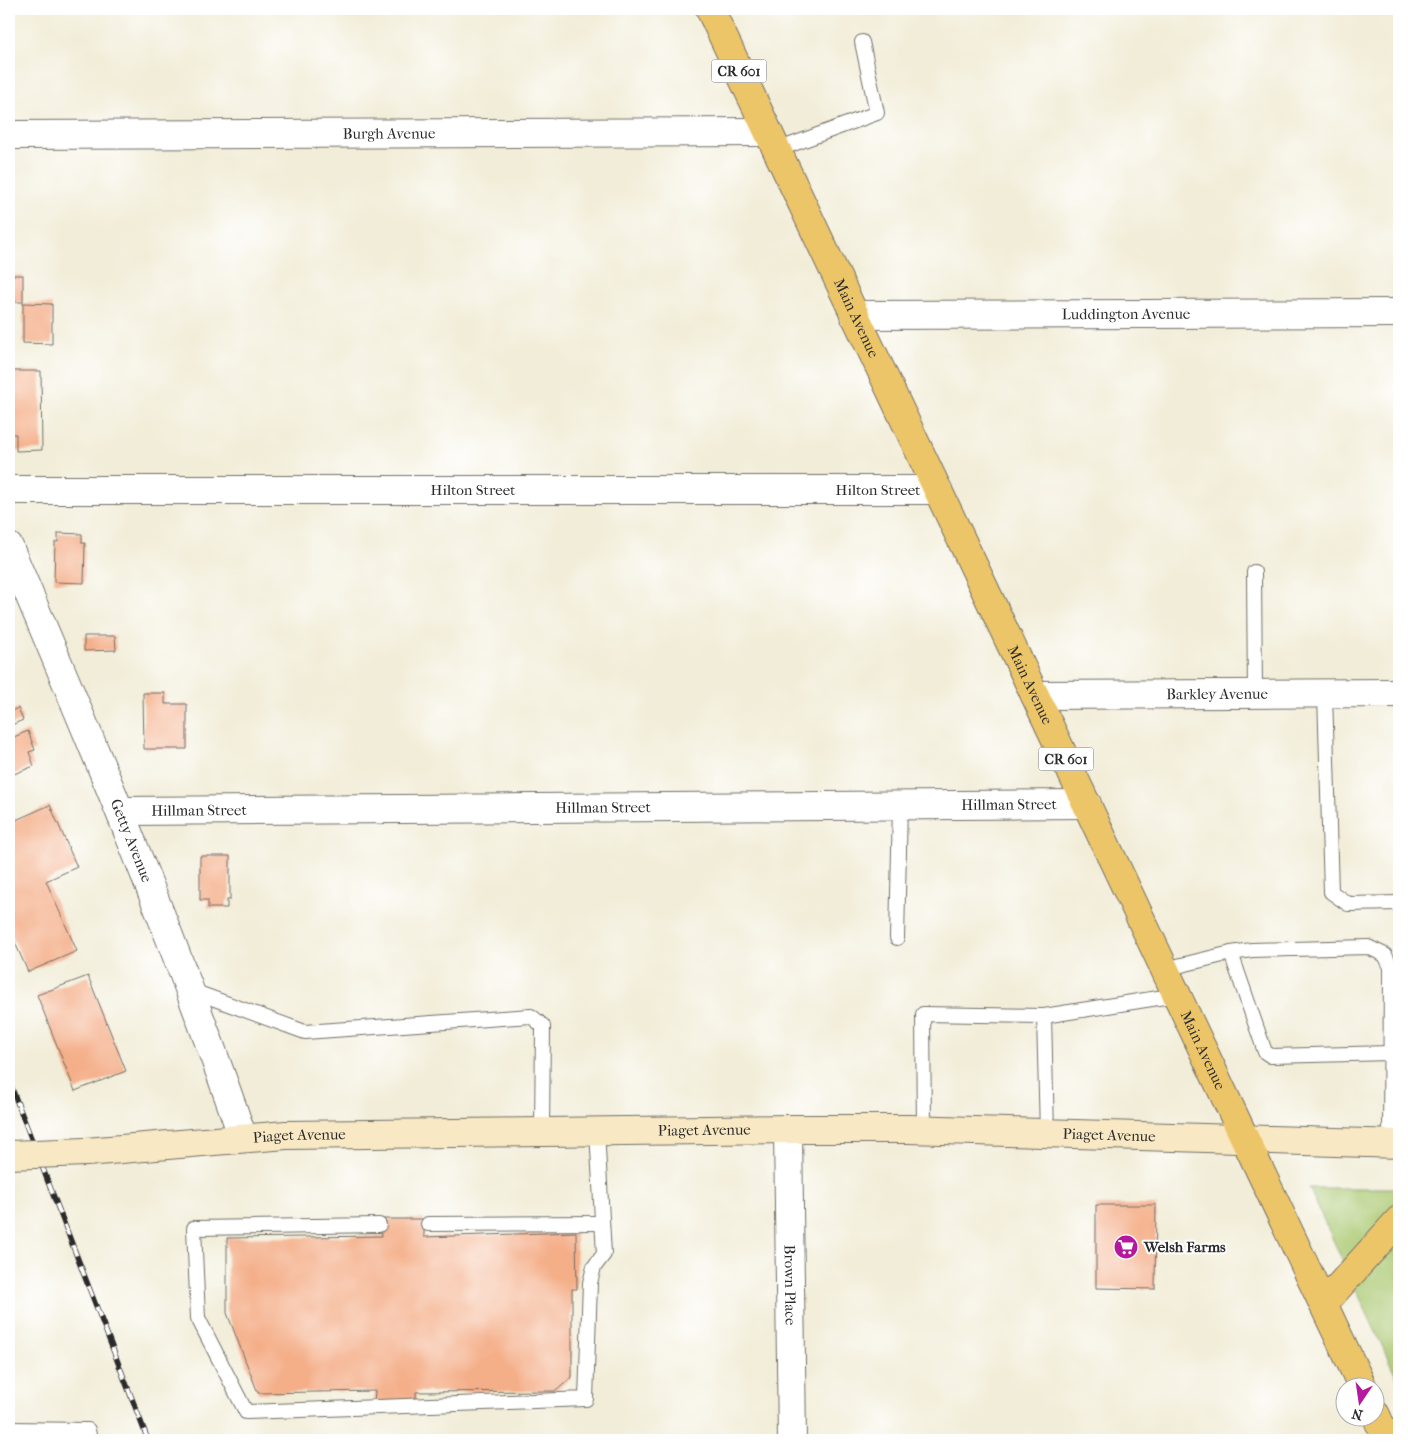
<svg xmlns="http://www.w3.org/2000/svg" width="1408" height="1449" font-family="'IM FELL French Canon',serif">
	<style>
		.green { fill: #a9c76e; stroke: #6a794c }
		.building { fill: #f4ae88 }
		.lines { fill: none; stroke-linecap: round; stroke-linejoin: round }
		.lane-casing { stroke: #716f68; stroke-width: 16 }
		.street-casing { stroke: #716f68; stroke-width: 30 }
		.secondary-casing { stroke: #716f68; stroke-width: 30 }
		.primary-casing { stroke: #716f68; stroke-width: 30 }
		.lane { stroke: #fff; stroke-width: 14 }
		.street { stroke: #fff; stroke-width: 28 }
		.secondary { stroke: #f8e8c3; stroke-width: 28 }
		.primary { stroke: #edc569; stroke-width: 28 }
		.rail-casing { stroke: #2b2b2b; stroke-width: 5.5 }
		.rail { stroke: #fff; stroke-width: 4; stroke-dasharray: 11; stroke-linecap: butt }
		.secondary-bridge-casing { stroke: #716f68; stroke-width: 30; stroke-linecap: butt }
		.secondary-bridge { stroke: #f8e8c3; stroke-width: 28 }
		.labels { text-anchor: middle; stroke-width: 4; stroke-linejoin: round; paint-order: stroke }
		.shield { fill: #fff; stroke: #6b6b6b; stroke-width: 1 }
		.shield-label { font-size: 14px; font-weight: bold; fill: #2b2b2b }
		.street-label { font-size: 15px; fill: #2b2b2b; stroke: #fff }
		.poi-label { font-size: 15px; font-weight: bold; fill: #2b2b2b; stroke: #fff; text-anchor: start }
	</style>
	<rect width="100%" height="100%" fill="#fff"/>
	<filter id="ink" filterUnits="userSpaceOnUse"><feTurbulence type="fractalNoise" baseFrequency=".02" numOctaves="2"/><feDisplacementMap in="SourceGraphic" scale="10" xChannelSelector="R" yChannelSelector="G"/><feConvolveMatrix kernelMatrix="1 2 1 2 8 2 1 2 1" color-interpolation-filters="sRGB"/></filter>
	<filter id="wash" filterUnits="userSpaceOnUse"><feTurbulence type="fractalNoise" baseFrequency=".0096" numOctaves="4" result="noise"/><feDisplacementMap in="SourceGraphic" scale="20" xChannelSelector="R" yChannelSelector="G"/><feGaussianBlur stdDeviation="1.12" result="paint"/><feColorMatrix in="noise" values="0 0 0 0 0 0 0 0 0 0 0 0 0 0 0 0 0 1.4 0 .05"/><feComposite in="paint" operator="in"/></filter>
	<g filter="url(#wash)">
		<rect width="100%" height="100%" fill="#f2edd8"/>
		<!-- green -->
		<path class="green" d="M1309,1188H1399V1382Z"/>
		<g id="blocks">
			<!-- building -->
			<g class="building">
				<rect x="9" y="275" width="14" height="27"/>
				<path d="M23,303L52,304V344L23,343Z"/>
				<path d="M9,371H41L42,450L16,451V434H9Z"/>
				<path d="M58,533L82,534V543H85L84,583L54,582L55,542H58Z"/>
				<path d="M84,636H115L116,650L84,651Z"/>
				<path d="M143,693H165V704H187V749H144Z"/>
				<path d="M9,705L11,711L18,708L23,720L9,726Z"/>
				<path d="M28,731L35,750L29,752L34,766L9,776V739Z"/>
				<path d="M50,805L77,867L46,881L77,951L28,972L9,929V823Z"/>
				<path d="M200,856H230V900H227V908H208V900H200Z"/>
				<path d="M88,976L126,1071L75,1091L37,995Z"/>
				<path d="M1096,1205H1156L1155,1289L1096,1288Z"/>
				<path d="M381,1219H424V1237L576,1232L577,1289H572V1377L556,1391L416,1392V1402L374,1403L375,1391L258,1393L227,1313V1238L382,1236Z"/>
			</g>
		</g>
	</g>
	<g filter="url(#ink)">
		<use href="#blocks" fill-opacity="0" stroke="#716f68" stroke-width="1"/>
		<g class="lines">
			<defs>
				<g id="lane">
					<path d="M777,150L877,113L862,42"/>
					<path d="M1254,572L1255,694"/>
					<path d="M1325,694L1331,892L1348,904L1399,903"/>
					<path d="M897,938L900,806"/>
					<path d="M1231,953L1265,1052L1271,1056L1391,1053"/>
					<path d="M1165,969L1231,953L1252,950L1368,947L1385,955L1391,967L1390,1144"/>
					<path d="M190,990L305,1032L531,1016L543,1026L542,1132"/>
					<path d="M1044,1016L1177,995"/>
					<path d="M924,1130L923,1014L1044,1016L1047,1133"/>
					<path d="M428,1224L602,1223"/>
					<path d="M379,1225L194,1228L198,1318L246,1412L586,1399L590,1283L594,1267L604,1254L597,1131"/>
					<path d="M9,1429L88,1430L90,1440"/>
				</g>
				<g id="street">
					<path id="s1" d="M9,135L768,132"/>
					<path id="s2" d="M854,315L1399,313"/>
					<path id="s3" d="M9,490H938"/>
					<path id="s4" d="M9,547C92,742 174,937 243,1138"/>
					<path id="s5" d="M1035,695L1399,693"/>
					<path id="s6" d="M121,811L1087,804"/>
					<path id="s7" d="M788,1129L792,1440"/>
				</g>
				<g id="secondary">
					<path id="s8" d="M86,1152L286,1135L788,1129H909L1399,1144"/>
				</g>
				<g id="primary">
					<path id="s9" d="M710,9L1362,1386"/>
					<path d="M1323,1304L1399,1220"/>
					<path d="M1376,1415L1387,1440"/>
				</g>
			</defs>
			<!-- lane casing -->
			<use href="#lane" class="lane-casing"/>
			<!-- street casing -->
			<use href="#street" class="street-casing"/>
			<!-- secondary casing -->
			<use href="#secondary" class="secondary-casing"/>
			<!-- primary casing -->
			<use href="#primary" class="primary-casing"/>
			<!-- lane -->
			<use href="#lane" class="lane"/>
			<!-- street -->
			<use href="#street" class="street"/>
			<!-- secondary -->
			<use href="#secondary" class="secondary"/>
			<!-- primary -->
			<use href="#primary" class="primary"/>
			<defs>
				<path id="rail" d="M9,1081L148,1440"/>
			</defs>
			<!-- rail casing -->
			<use href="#rail" class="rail-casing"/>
			<!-- rail -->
			<use href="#rail" class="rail"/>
			<defs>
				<path id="secondary-bridge" d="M9,1155L86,1152"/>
			</defs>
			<!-- secondary-bridge casing -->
			<use href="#secondary-bridge" class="secondary-bridge-casing"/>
			<!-- secondary-bridge -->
			<use href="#secondary-bridge" class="secondary-bridge"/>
		</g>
	</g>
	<!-- icons -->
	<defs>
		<symbol id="supermarket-disc" viewBox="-11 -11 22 22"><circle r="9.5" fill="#b5179e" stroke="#fff"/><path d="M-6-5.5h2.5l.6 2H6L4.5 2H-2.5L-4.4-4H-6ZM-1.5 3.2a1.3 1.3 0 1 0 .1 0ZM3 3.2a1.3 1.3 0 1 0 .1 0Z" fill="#fff"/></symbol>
	</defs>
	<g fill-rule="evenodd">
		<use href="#supermarket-disc" x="1112" y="1233" width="28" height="28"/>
	</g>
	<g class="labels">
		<!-- shield labels -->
		<g class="shield">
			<rect x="711.5" y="59.5" width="55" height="23" rx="4"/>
			<rect x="1038.5" y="747.5" width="55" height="23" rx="4"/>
		</g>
		<g class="shield-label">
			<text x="739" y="76">CR 601</text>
			<text x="1066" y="764">CR 601</text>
		</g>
		<!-- street labels -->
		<g class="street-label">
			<text dy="5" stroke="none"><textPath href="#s1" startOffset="380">Burgh Avenue</textPath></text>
			<text dy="5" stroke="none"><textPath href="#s2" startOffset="272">Luddington Avenue</textPath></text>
			<text dy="5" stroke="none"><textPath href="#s9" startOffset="342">Main Avenue</textPath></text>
			<text dy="5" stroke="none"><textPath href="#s3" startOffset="464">Hilton Street</textPath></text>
			<text dy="5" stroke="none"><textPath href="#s3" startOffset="869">Hilton Street</textPath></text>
			<text dy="5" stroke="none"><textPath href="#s9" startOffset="748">Main Avenue</textPath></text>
			<text dy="5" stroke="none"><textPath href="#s5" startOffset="182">Barkley Avenue</textPath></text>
			<text dy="5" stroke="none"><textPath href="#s6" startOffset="888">Hillman Street</textPath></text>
			<text dy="5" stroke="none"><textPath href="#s6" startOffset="482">Hillman Street</textPath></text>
			<text dy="5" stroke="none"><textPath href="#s6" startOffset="78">Hillman Street</textPath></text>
			<text dy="5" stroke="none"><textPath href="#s4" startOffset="318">Getty Avenue</textPath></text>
			<text dy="5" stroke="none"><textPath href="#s9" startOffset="1152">Main Avenue</textPath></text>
			<text dy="5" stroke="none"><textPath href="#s8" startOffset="619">Piaget Avenue</textPath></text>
			<text dy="5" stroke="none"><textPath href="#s8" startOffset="1024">Piaget Avenue</textPath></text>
			<text dy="5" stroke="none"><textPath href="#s8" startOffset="214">Piaget Avenue</textPath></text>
			<text dy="5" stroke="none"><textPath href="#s7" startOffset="156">Brown Place</textPath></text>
		</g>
		<!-- poi labels -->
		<g class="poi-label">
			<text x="1144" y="1252">Welsh Farms</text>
		</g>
	</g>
	<!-- margin -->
	<rect width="1408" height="1449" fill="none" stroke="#fff" stroke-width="30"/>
	<!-- north arrow -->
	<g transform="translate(1360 1402) rotate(193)"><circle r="24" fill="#ffffff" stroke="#aaaaaa"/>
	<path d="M0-4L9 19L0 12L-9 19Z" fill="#b5179e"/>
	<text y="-8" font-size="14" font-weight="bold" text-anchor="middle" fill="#2b2b2b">N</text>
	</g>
</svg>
